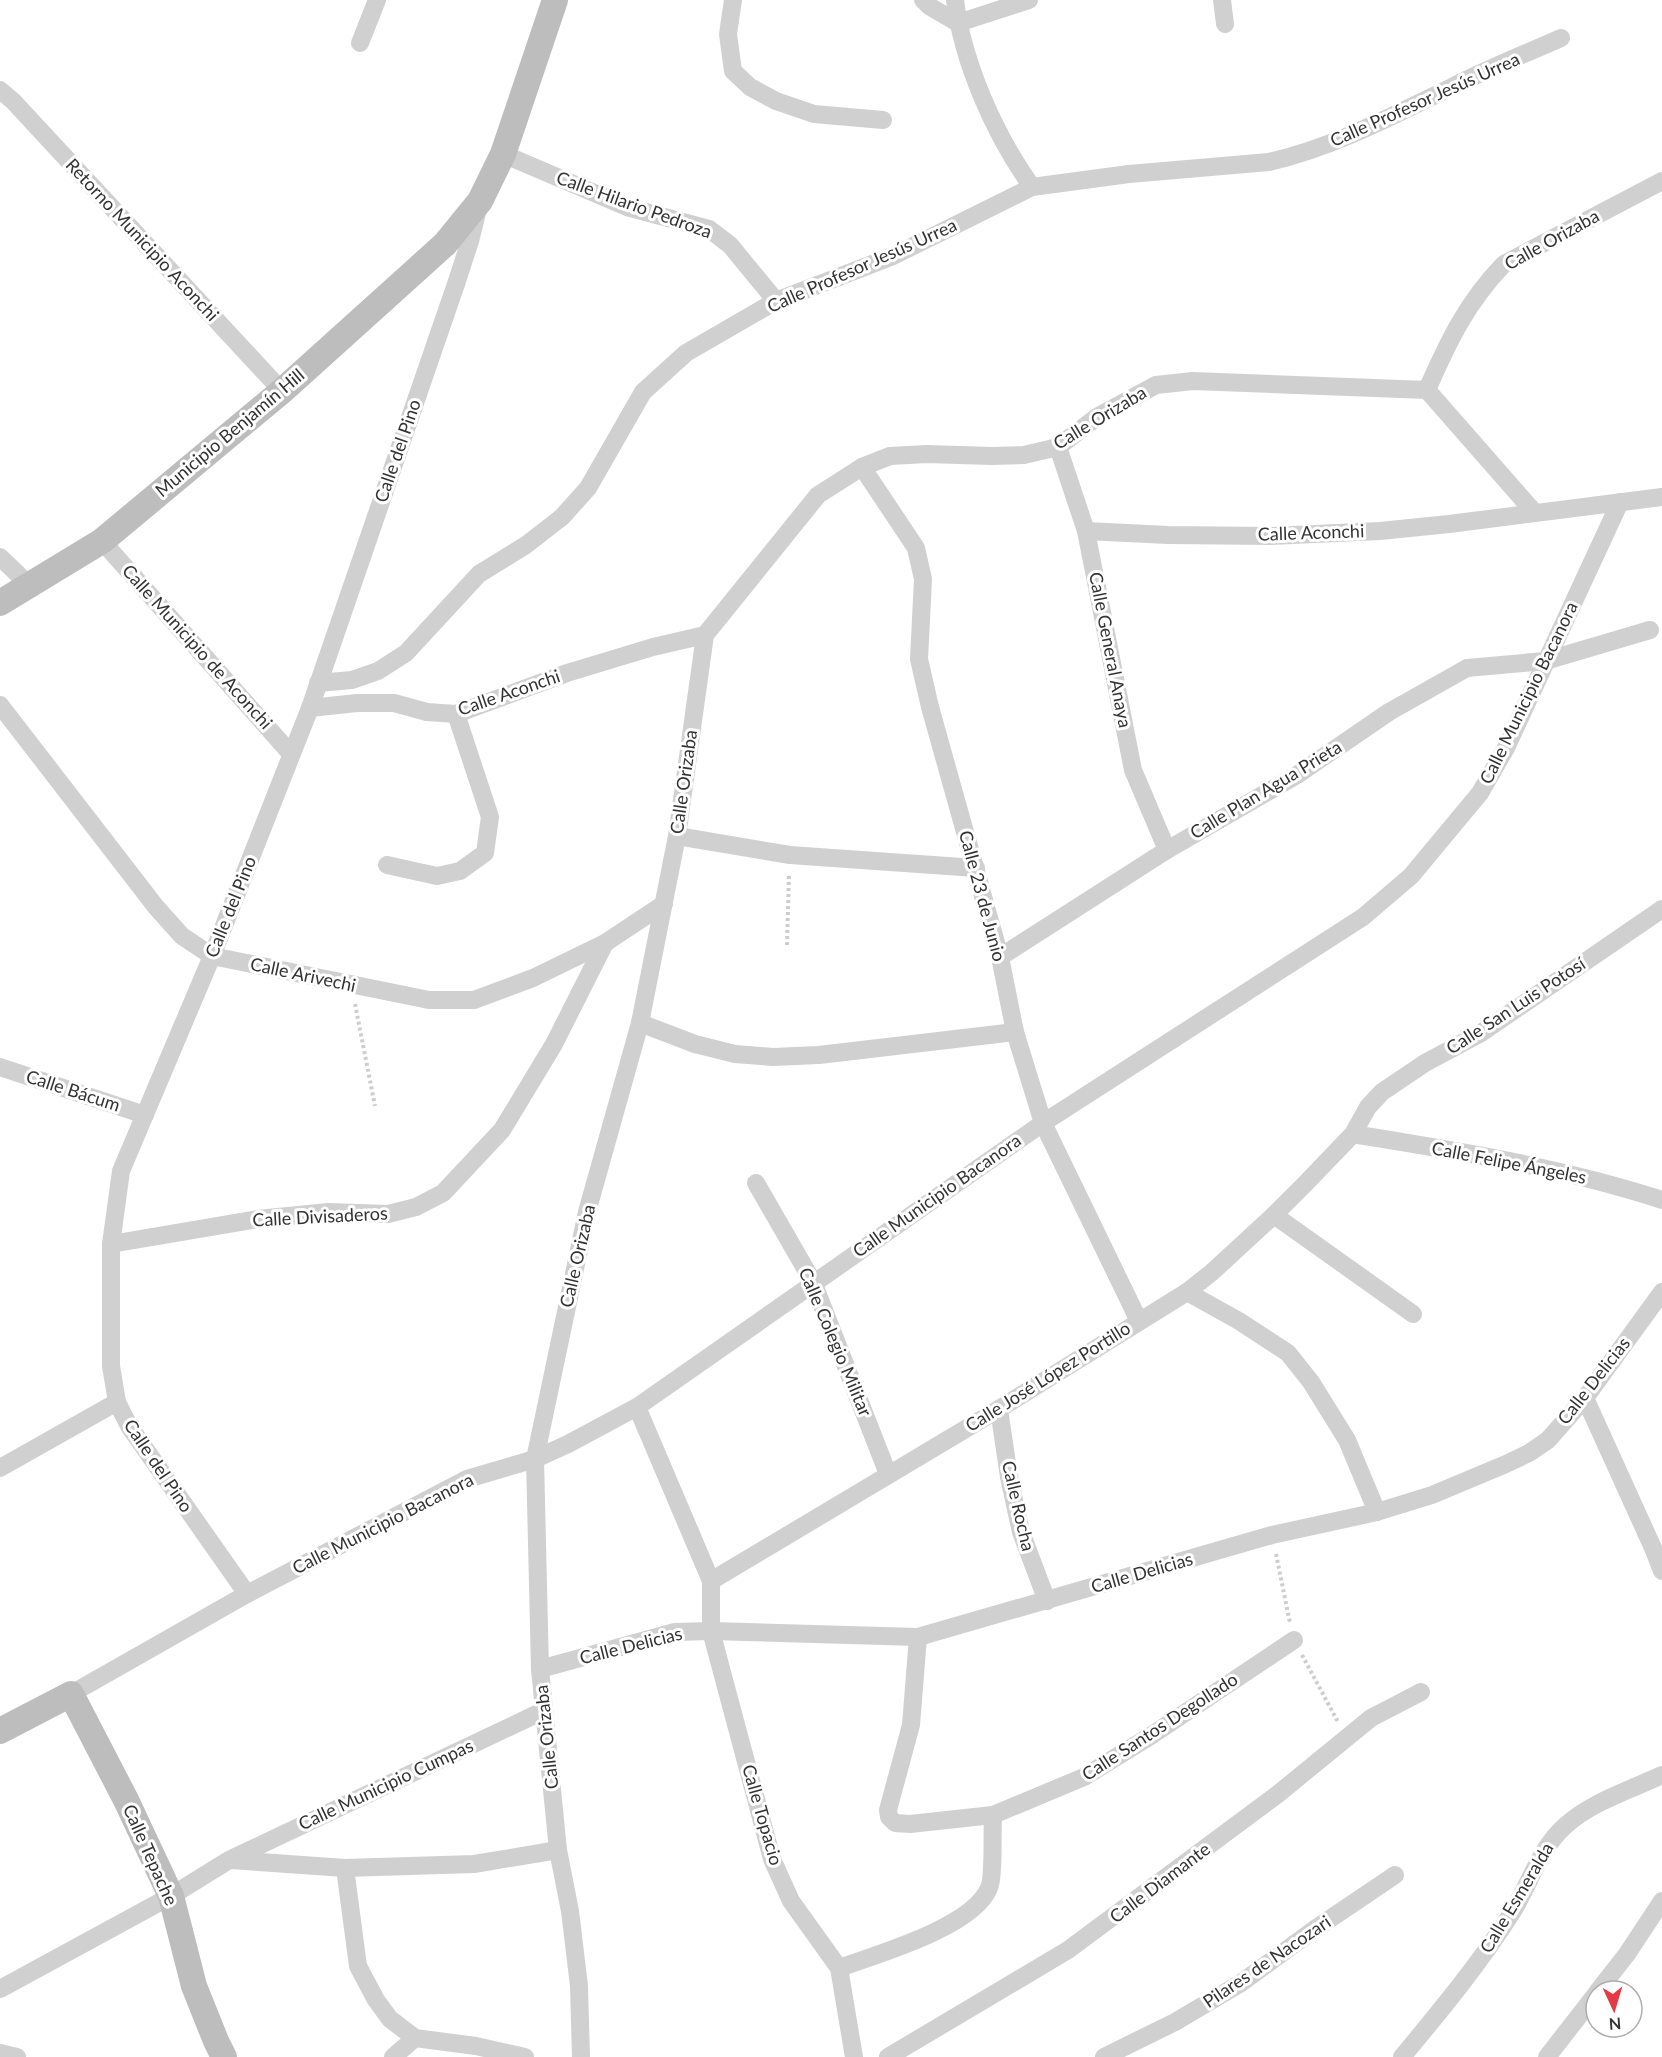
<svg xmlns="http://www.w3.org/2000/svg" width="1662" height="2057" font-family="Lato,sans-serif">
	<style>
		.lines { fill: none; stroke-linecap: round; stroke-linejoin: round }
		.path { stroke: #cdcdcd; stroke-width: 4; stroke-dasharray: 3 3; stroke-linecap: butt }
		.street { stroke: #d0d0d0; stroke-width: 18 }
		.secondary { stroke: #bdbdbd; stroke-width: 26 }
		.labels { text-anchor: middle; stroke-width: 6; stroke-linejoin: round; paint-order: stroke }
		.street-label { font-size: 18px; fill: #333; stroke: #fff }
	</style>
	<rect width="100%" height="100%" fill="#fff"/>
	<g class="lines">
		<!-- path -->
		<g class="path">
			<path d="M787,945L789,874"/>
			<path d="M355,1004L375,1106"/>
			<path d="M1276,1554L1290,1623"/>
			<path d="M1302,1655L1338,1722"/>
		</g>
		<!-- street -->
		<g class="street">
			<path d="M733,0L728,34L733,71L750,87L776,101L814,114L883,120"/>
			<path d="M923,0L929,6L958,23"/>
			<path d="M955,0C963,64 995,135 1032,187"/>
			<path d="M1222,0L1225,24"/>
			<path d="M958,23L1029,0"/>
			<path d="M360,43L377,0"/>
			<path d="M0,90L13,101L282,391"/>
			<path d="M503,154L627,207L709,229L730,245L776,301"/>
			<path d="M1427,390L1534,512"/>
			<path d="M1058,447L1086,531L1133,770L1167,850"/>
			<path d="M862,467L916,548L923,579L919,659L930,707L1000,957L1015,1032L1043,1123L1139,1321"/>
			<path d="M1086,531L1168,535L1271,536L1380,531L1449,524L1662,497"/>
			<path d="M102,541L291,754"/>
			<path d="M0,557L30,586"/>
			<path d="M318,683L352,680L378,671L406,653L479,574L526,545L562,517L588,488L643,392L686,353L776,301L893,256L1032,187L1129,174L1269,162C1334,147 1392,116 1452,87C1487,69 1525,54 1561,38"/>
			<path d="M0,705L156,907L182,936L212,956L429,1000H474L533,978L605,943L664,904"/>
			<path d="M310,708L357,703H394L427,712L456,714L567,673L653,647L705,635"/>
			<path d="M677,836L790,855L976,868"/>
			<path d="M387,865L437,876L460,871L485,853L490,817L456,714"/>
			<path d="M1000,957L1167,850L1297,775L1389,712L1467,668L1545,661L1650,630"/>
			<path d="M640,1023L695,1044L735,1054L773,1057L819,1055L1015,1032"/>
			<path d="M0,1067L145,1115"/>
			<path d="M1353,1134C1457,1151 1561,1167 1662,1200"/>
			<path d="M756,1183L813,1282L888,1474"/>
			<path d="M1274,1215L1413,1314"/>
			<path d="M111,1244L258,1219L328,1212L388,1214L416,1207L443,1193L502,1130L554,1044L605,943"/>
			<path d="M1187,1292L1239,1321L1288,1353L1311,1382L1347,1440L1377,1512"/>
			<path d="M1585,1398L1653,1548L1662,1571"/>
			<path d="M637,1407L711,1581V1631L772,1859L791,1901L839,1968L854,2057"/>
			<path d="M999,1409L1009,1477L1021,1532L1047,1601"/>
			<path d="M0,1468L117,1402"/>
			<path d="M711,1581L999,1409L1187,1292L1211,1273L1274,1215L1305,1184L1353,1134L1368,1107L1382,1092L1425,1063L1481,1033L1662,909"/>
			<path d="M247,1594L129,1426L117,1402L111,1366V1244L121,1171L212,956L310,708L456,284L470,241L479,205"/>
			<path d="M918,1637L911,1725L888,1810L889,1817L895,1823L910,1824L993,1815L1084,1777L1152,1735L1294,1640"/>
			<path d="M540,1669L675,1632L711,1631L918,1637L1272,1535L1377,1512L1432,1495L1506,1464L1529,1453L1548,1440L1585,1398L1662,1292"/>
			<path d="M71,1694L247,1594L467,1479L535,1459L568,1444L637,1407L1043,1123L1363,917L1411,876L1480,793L1506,748L1620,502"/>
			<path d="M231,1860L345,1868L474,1864L558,1850"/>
			<path d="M345,1868L358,1966L376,2000L390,2019L415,2038L476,2046L525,2057"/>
			<path d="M839,1968C878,1954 973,1927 989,1888C994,1878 992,1829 993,1815"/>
			<path d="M0,1989L171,1896L229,1860L543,1711"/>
			<path d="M1598,1991L1627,1954L1662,1901"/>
			<path d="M0,2053L17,2057"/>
			<path d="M393,2057L415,2038"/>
			<path d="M581,2057L579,1986L570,1911L558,1850L540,1669L535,1459L587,1212L640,1023L677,836L705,635L818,495L862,467L890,456L927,454L992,456L1024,455L1058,447L1097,417L1156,385L1193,381L1427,390C1448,342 1467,302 1504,264L1662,181"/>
			<path d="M888,2057L1068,1950L1278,1794L1371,1718L1421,1692"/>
			<path d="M1104,2057L1175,2022L1241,1983L1315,1929L1395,1875"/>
			<path d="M1402,2057C1441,2010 1480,1963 1513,1911C1530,1883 1540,1848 1565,1826C1591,1802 1630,1790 1662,1775"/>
			<path d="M1547,2057L1596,1994"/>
		</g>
		<!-- secondary -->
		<g class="secondary">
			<path d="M0,603L102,541L282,391L445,244L480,201L503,154L555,0"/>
			<path d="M0,1731L71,1694L126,1800L171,1896L194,1986L216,2041L224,2057"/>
		</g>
	</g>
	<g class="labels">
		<!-- street labels -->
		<g class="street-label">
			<text transform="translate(1425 100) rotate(-24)" y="6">Calle Profesor Jesús Urrea</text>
			<text transform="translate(634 205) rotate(20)" y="6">Calle Hilario Pedroza</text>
			<text transform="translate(142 240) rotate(47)" y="6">Retorno Municipio Aconchi</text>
			<text transform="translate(1552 240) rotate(-29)" y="6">Calle Orizaba</text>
			<text transform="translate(862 266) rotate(-24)" y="6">Calle Profesor Jesús Urrea</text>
			<text transform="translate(1100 418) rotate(-31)" y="6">Calle Orizaba</text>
			<text transform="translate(230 433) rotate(-40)" y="6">Municipio Benjamín Hill</text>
			<text transform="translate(398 451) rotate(-71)" y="6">Calle del Pino</text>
			<text transform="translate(1311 533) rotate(-2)" y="6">Calle Aconchi</text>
			<text transform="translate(197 647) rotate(48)" y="6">Calle Municipio de Aconchi</text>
			<text transform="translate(1110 650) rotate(79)" y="6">Calle General Anaya</text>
			<text transform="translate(509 693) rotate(-19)" y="6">Calle Aconchi</text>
			<text transform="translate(1529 693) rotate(-64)" y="6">Calle Municipio Bacanora</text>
			<text transform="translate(684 782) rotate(-82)" y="6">Calle Orizaba</text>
			<text transform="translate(1266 790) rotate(-31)" y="6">Calle Plan Agua Prieta</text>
			<text transform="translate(982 896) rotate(75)" y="6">Calle 23 de Junio</text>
			<text transform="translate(231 907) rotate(-68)" y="6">Calle del Pino</text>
			<text transform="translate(303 975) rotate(12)" y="6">Calle Arivechi</text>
			<text transform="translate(1516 1006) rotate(-33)" y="6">Calle San Luis Potosí</text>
			<text transform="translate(73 1091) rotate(18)" y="6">Calle Bácum</text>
			<text transform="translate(1509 1163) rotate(11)" y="6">Calle Felipe Ángeles</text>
			<text transform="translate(937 1196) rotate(-35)" y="6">Calle Municipio Bacanora</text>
			<text transform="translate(320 1217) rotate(-3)" y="6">Calle Divisaderos</text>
			<text transform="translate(578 1256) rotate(-77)" y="6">Calle Orizaba</text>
			<text transform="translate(835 1342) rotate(67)" y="6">Calle Colegio Militar</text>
			<text transform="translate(1048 1377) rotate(-32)" y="6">Calle José López Portillo</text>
			<text transform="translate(1594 1381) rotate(-52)" y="6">Calle Delicias</text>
			<text transform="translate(158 1466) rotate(56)" y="6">Calle del Pino</text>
			<text transform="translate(1018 1506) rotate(77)" y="6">Calle Rocha</text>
			<text transform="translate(383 1524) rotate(-27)" y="6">Calle Municipio Bacanora</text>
			<text transform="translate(1142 1573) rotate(-16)" y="6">Calle Delicias</text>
			<text transform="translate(631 1646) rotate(-14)" y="6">Calle Delicias</text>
			<text transform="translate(1160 1727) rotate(-33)" y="6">Calle Santos Degollado</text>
			<text transform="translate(547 1737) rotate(-96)" y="6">Calle Orizaba</text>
			<text transform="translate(386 1785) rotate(-25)" y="6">Calle Municipio Cumpas</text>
			<text transform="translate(762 1815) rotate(74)" y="6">Calle Topacio</text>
			<text transform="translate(150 1855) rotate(66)" y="6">Calle Tepache</text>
			<text transform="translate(1160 1883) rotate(-37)" y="6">Calle Diamante</text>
			<text transform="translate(1517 1898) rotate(-59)" y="6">Calle Esmeralda</text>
			<text transform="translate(1267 1962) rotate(-34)" y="6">Pilares de Nacozari</text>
		</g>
	</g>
	<!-- north arrow -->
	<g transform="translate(1614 2009) rotate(176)"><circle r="28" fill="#ffffff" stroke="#adadad" stroke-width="1.5"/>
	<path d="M0-4.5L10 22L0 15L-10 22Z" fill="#e63946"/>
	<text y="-9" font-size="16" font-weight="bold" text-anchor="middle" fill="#333333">N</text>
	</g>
</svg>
